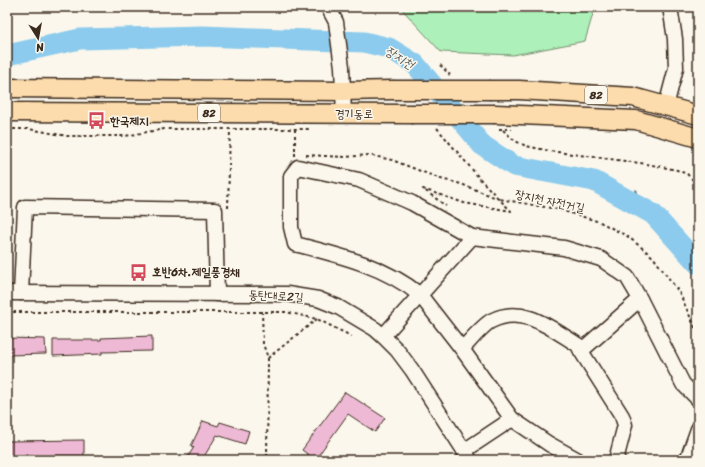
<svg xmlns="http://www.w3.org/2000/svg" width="705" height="467" font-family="Sriracha,'Poor Story',sans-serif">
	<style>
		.green { fill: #adf0ba; stroke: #748d6c }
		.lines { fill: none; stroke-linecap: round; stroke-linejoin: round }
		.stream { stroke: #6c8b9a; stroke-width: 3.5 }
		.river { stroke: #8ccbed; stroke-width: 21 }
		.building { fill: #eeb9d4; stroke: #3b2a1e }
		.minor-casing { stroke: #3b2a1e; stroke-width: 17 }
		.major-casing { stroke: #3b2a1e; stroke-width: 21 }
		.path { stroke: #3b2a1e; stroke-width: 2; stroke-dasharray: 3 3; stroke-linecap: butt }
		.minor { stroke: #fbf7ec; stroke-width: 14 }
		.major { stroke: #fcdcac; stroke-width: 18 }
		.major-bridge-casing { stroke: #3b2a1e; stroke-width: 21; stroke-linecap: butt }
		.path-bridge { stroke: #3b2a1e; stroke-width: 2; stroke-dasharray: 3 3; stroke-linecap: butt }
		.major-bridge { stroke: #fcdcac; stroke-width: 18 }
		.labels { text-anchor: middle; stroke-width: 3; stroke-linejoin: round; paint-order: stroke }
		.shield { fill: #fbf7ec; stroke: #75685c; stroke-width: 1 }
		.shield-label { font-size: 11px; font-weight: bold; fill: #3b2a1e }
		.street-label { font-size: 12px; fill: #3b2a1e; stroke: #fbf7ec }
		.poi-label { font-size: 12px; font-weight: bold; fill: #3b2a1e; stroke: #fbf7ec; text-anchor: start }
		.water-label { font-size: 13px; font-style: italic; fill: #535a5c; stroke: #fbf7ec }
	</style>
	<rect width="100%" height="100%" fill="#fbf7ec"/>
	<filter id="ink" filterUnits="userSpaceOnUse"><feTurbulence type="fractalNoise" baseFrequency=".025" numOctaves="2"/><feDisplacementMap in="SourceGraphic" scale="8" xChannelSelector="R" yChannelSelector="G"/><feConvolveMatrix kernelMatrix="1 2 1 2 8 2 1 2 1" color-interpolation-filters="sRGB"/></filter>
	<g filter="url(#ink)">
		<!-- green -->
		<path class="green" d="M400,7H595L585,41L513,55L441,52Z"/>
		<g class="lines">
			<!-- stream -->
			<path class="stream" d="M636,205V191"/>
			<!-- river -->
			<path class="river" d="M7,55L80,39L203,36L364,42L389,48L415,64L482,145L514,166L594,181L653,214L698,264"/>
		</g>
		<!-- building -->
		<g class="building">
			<path d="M152,336V351L102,352V354L53,356V340H101V338Z"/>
			<path d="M7,338L45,339L46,354L7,355Z"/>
			<path d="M345,392L385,418L375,432L348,414L315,460L302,450Z"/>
			<path d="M203,421L218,426L220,422L249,431L245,444L217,435L202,460H186L194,447L191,446Z"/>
			<path d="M84,440V456H7V441Z"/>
		</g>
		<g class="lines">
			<defs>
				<g id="minor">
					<path d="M328,7L336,22L342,67L344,114"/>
					<path d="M666,106L676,68L675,39L670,7"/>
					<path d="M7,293L287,294L318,299L338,307L375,329L383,336L397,350L412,370L470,460"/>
					<path d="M21,293L25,207L215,210L217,294"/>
					<path d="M383,336L420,295C385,266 338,255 295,244L291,227V176L298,167L359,180L412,203L472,237L564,248L601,259L627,277L640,299L683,384L698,399"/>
					<path d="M462,349C469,342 483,325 491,321C523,304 552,329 578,345L581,351L640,299"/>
					<path d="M581,351L622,416L625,425L616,460"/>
					<path d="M512,419L549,444L578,460"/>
					<path d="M464,451L512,419L462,349L420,295L472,237"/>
					<path d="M687,460L698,429"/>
				</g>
				<g id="major">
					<path d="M7,88L343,91L393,90"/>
					<path d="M491,90H519L633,97L698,115"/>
					<path d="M7,112L411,114"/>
					<path d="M495,114L636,120L698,138"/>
				</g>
			</defs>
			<!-- minor casing -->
			<use href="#minor" class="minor-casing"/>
			<!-- major casing -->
			<use href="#major" class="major-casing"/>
			<!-- path -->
			<g class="path">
				<path d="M440,65L450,75"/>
				<path d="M437,128L481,180L499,199L557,209L600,222L627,236L641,247L653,257L679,292L698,334"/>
				<path d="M7,129H29L67,136H125L164,129H311"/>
				<path d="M295,129V156"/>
				<path d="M503,130L515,141L526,146L550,151L647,164L677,170L687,174L695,182L698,190"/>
				<path d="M306,155L345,157L369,155L392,160L441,179L461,184L499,199L511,211L464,203L423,189L446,206"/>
				<path d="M228,208L230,129"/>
				<path d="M262,311L263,344L268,358L267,460"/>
				<path d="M7,312H286L317,319L351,336"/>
				<path d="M268,358L317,319"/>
			</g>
			<!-- minor -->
			<use href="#minor" class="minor"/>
			<!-- major -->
			<use href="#major" class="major"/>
			<defs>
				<g id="major-bridge">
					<path d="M393,90H491"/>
					<path d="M411,114H495"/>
				</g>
			</defs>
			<!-- major-bridge casing -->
			<use href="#major-bridge" class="major-bridge-casing"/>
			<!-- path-bridge -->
			<path class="path-bridge" d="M499,129H512"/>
			<!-- major-bridge -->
			<use href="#major-bridge" class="major-bridge"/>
		</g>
	</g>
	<!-- icons -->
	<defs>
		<symbol id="bus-bare" viewBox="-9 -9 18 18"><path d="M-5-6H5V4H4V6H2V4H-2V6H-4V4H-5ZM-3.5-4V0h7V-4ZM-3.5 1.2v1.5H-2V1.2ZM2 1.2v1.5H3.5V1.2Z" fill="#d1495b" stroke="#fbf7ec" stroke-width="2.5" paint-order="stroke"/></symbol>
	</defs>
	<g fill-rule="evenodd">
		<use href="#bus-bare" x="84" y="108" width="25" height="25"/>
		<use href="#bus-bare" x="126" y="260" width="25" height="25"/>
	</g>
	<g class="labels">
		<!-- shield labels -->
		<g class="shield">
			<rect x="585" y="86" width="22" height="18" rx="3"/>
			<rect x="198" y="104" width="22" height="18" rx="3"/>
		</g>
		<g class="shield-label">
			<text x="596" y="99">82</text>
			<text x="209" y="117">82</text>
		</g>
		<!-- street labels -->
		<g class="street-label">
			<text x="354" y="118">경기동로</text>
			<text transform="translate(550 201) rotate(12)" y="4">장지천 자전거길</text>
			<text transform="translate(276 296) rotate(3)" y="4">동탄대로2길</text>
		</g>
		<!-- poi labels -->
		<g class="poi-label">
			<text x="110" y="125">한국제지</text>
			<text x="152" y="276">호반6차.제일풍경채</text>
		</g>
		<!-- water labels -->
		<g class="water-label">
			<text transform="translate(400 57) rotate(32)" y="5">장지천</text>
		</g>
	</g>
	<!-- margin -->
	<rect width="705" height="467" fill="none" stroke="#fbf7ec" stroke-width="24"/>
	<rect x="12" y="12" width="681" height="443" fill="none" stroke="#3b2a1e" stroke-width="1.5" filter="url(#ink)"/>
	<!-- north arrow -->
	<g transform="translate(38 38) rotate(169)" stroke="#fbf7ec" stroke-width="3" paint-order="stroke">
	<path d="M0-3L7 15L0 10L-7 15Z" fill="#3b2a1e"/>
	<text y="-6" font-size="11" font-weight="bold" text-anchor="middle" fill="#3b2a1e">N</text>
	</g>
</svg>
